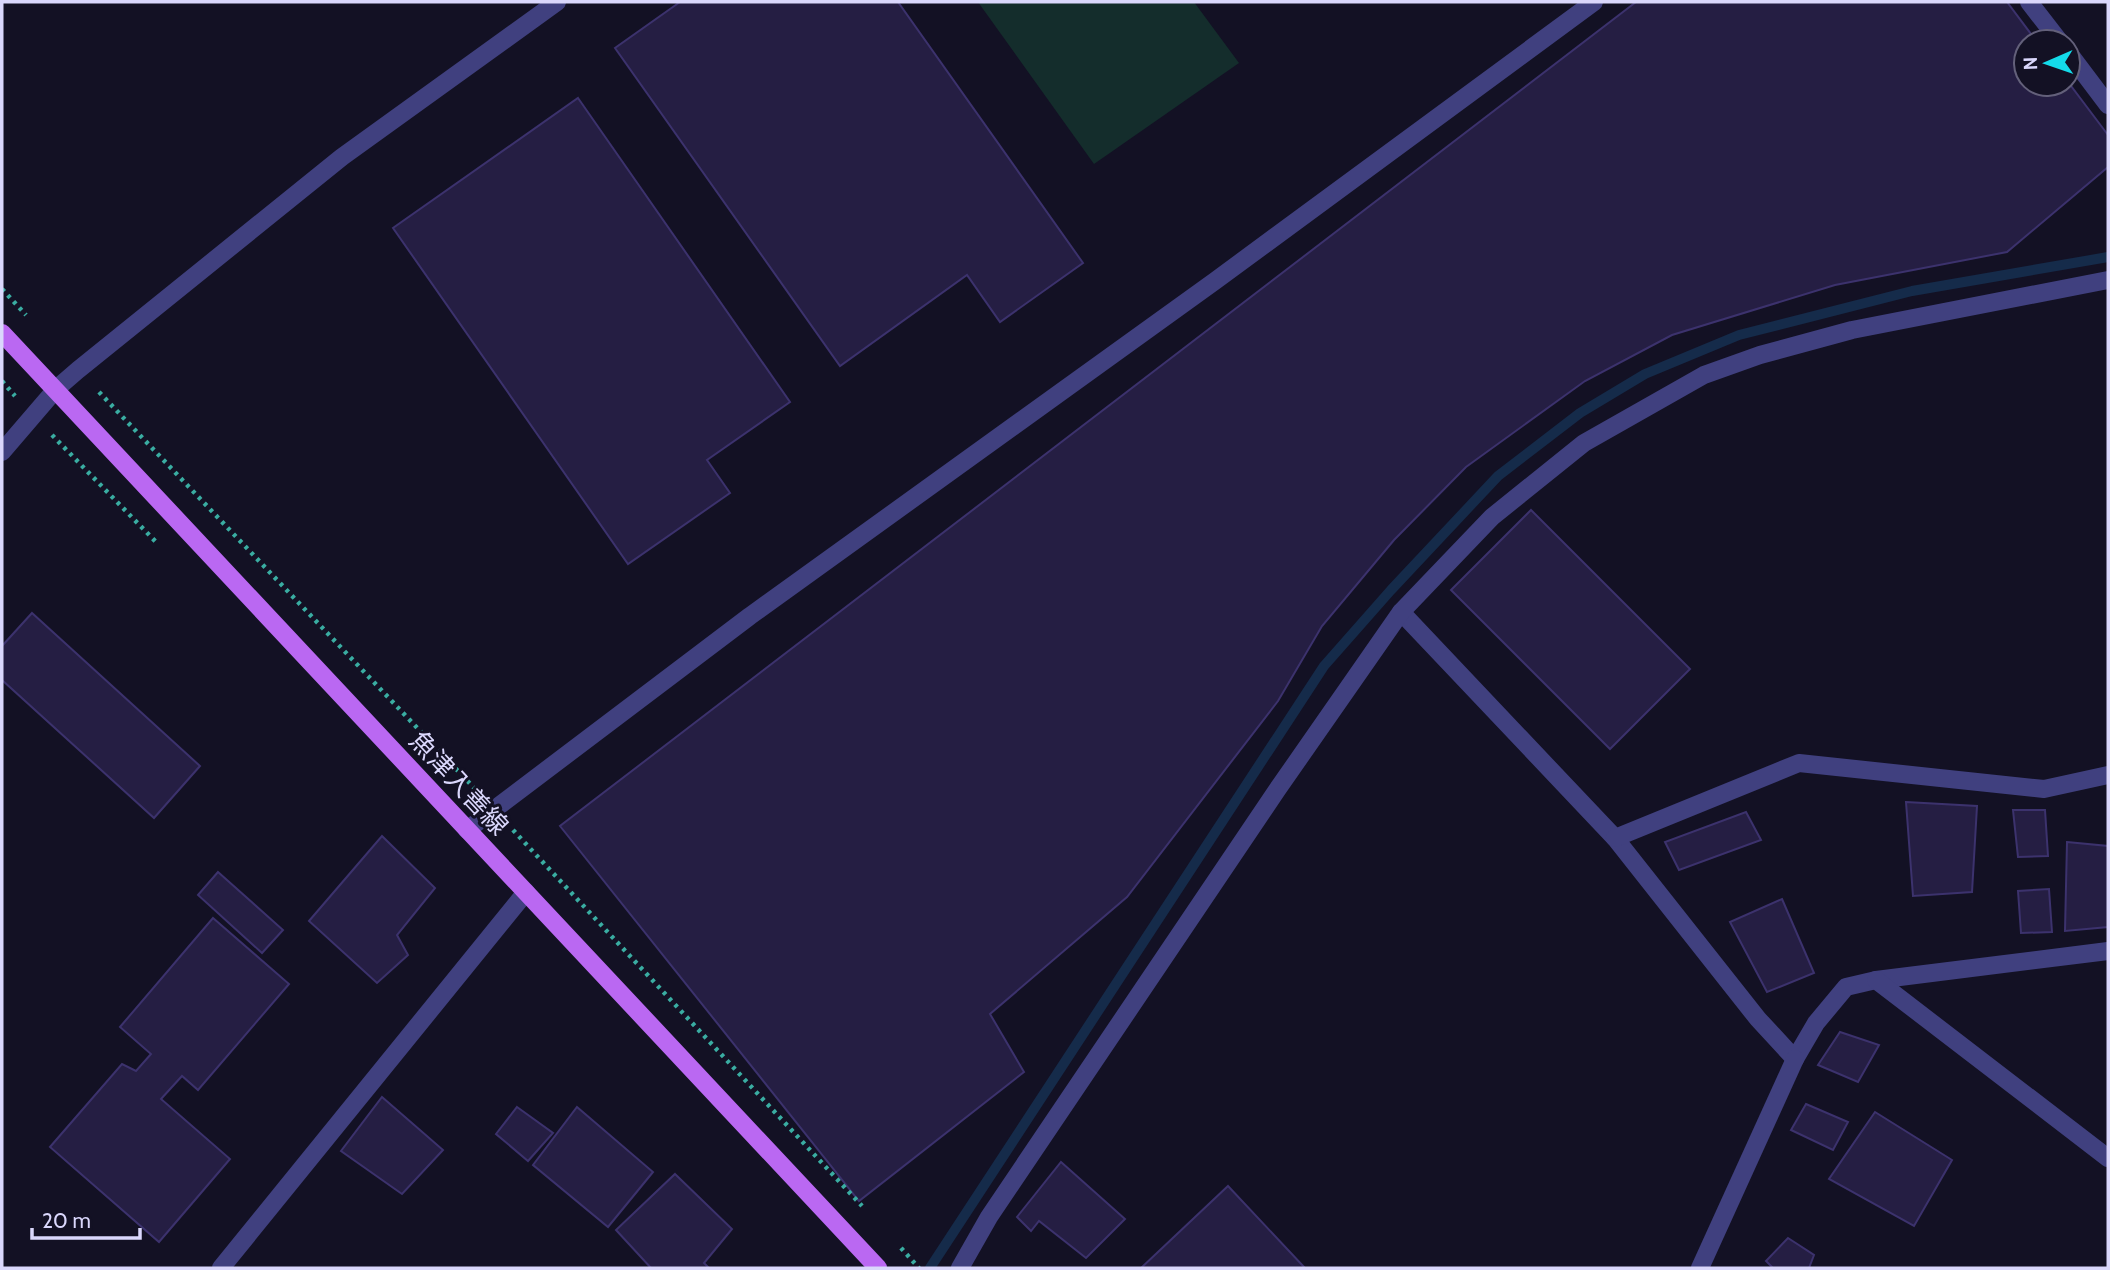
<svg xmlns="http://www.w3.org/2000/svg" width="2110" height="1270" font-family="Cabin,'Noto Sans JP',sans-serif">
	<style>
		.green { fill: #142d2c }
		.lines { fill: none; stroke-linecap: round; stroke-linejoin: round }
		.stream { stroke: #152b4a; stroke-width: 10 }
		.building { fill: #251e43; stroke: #3c326d; stroke-width: 2 }
		.path { stroke: #3aada2; stroke-width: 4.5; stroke-dasharray: 3.5 5; stroke-linecap: butt }
		.minor { stroke: #40407f; stroke-width: 18 }
		.major { stroke: #ba68f2; stroke-width: 18 }
		.labels { text-anchor: middle; stroke-width: 6; stroke-linejoin: round; paint-order: stroke }
		.street-label { font-size: 26px; fill: #dad7fc; stroke: #131124 }
	</style>
	<rect width="100%" height="100%" fill="#131124"/>
	<!-- green -->
	<path class="green" d="M978,2H1194L1239,63L1094,164Z"/>
	<g class="lines">
		<!-- stream -->
		<path class="stream" d="M930,1268L1324,666L1391,590L1498,476L1580,413L1645,374L1739,335L1912,291L2108,257"/>
	</g>
	<!-- building -->
	<g class="building">
		<path d="M680,2H898L1083,263L1000,322L967,275L840,366L615,48Z"/>
		<path d="M1636,2H2007L2037,42H2026V84H2068V82L2108,135V167L2007,252L1835,285L1672,335L1585,381L1466,467L1394,540L1322,626L1278,701L1127,897L990,1014L1024,1072L859,1201L560,826Z"/>
		<path d="M578,98L790,402L707,460L730,493L628,564L393,228Z"/>
		<path d="M1531,510L1690,669L1610,749L1451,590Z"/>
		<path d="M32,613L200,766L154,818L2,680V646Z"/>
		<path d="M1906,802L1977,806L1972,892L1913,896Z"/>
		<path d="M2013,810H2045L2048,856L2018,857Z"/>
		<path d="M1746,812L1761,840L1679,870L1665,842Z"/>
		<path d="M382,836L435,888L397,935L408,955L377,983L309,921Z"/>
		<path d="M2067,842L2108,846V927L2065,931Z"/>
		<path d="M218,872L283,930L262,953L198,895Z"/>
		<path d="M2049,889L2052,932L2021,933L2018,891Z"/>
		<path d="M1782,899L1814,973L1767,992L1730,922Z"/>
		<path d="M213,918L289,984L198,1090L182,1076L161,1099L230,1159L159,1242L50,1147L122,1064L136,1071L151,1054L120,1027Z"/>
		<path d="M1840,1032L1879,1045L1858,1082L1818,1065Z"/>
		<path d="M382,1097L443,1150L402,1194L341,1151Z"/>
		<path d="M1806,1104L1848,1122L1833,1150L1791,1130Z"/>
		<path d="M517,1107L553,1133L528,1161L496,1134Z"/>
		<path d="M577,1107L653,1172L608,1227L533,1165Z"/>
		<path d="M1875,1112L1952,1160L1914,1226L1829,1179Z"/>
		<path d="M1061,1162L1125,1219L1086,1258L1039,1221L1031,1231L1017,1217Z"/>
		<path d="M675,1174L732,1229L704,1263L709,1268H651L616,1230Z"/>
		<path d="M1228,1186L1305,1268H1141Z"/>
		<path d="M1788,1238L1814,1255L1809,1268H1773L1766,1261Z"/>
	</g>
	<g class="lines">
		<!-- path -->
		<g class="path">
			<path d="M2,289L26,315"/>
			<path d="M2,381L15,396"/>
			<path d="M99,392L476,790"/>
			<path d="M52,435L156,542"/>
			<path d="M513,830L862,1206"/>
			<path d="M901,1248L919,1268"/>
		</g>
		<!-- minor -->
		<g class="minor">
			<path d="M2029,2L2060,42"/>
			<path d="M2068,52L2108,105"/>
			<path d="M2,452L56,389L78,370L342,157L557,2"/>
			<path d="M1401,612L1615,838L1758,1019L1795,1059L1816,1023L1846,987L1876,980L2108,951"/>
			<path d="M467,830L750,616L1215,281L1594,2"/>
			<path d="M1615,838L1799,763L2044,789L2108,775"/>
			<path d="M1876,980L2108,1158"/>
			<path d="M221,1268L526,892"/>
			<path d="M960,1268L989,1217L1277,790L1401,612L1492,517L1584,443L1704,375L1760,355L1852,330L2108,280"/>
			<path d="M1700,1268L1795,1059"/>
		</g>
		<!-- major -->
		<path class="major" d="M2,333L878,1268"/>
	</g>
	<g class="labels">
		<!-- street labels -->
		<g class="street-label">
			<text transform="translate(459 783) rotate(47)" y="9">魚津入善線</text>
		</g>
	</g>
	<!-- border -->
	<rect width="2110" height="1270" fill="none" stroke="#dad7fc" stroke-width="7"/>
	<!-- north arrow -->
	<g transform="translate(2047 63) rotate(268)"><circle r="33" fill="#131124" stroke="#63607a" stroke-width="2"/>
	<path d="M0-5L12 26L0 18L-12 26Z" fill="#14dbea"/>
	<text y="-10" font-size="19" font-weight="bold" text-anchor="middle" fill="#dad7fc">N</text>
	</g>
	<!-- scale -->
	<path d="M32 1228v10h108v-10" fill="none" stroke="#dad7fc" stroke-width="3.5"/>
	<text x="42" y="1228" font-size="21" fill="#dad7fc" stroke="#131124" stroke-width="5" paint-order="stroke">20 m</text>
</svg>
